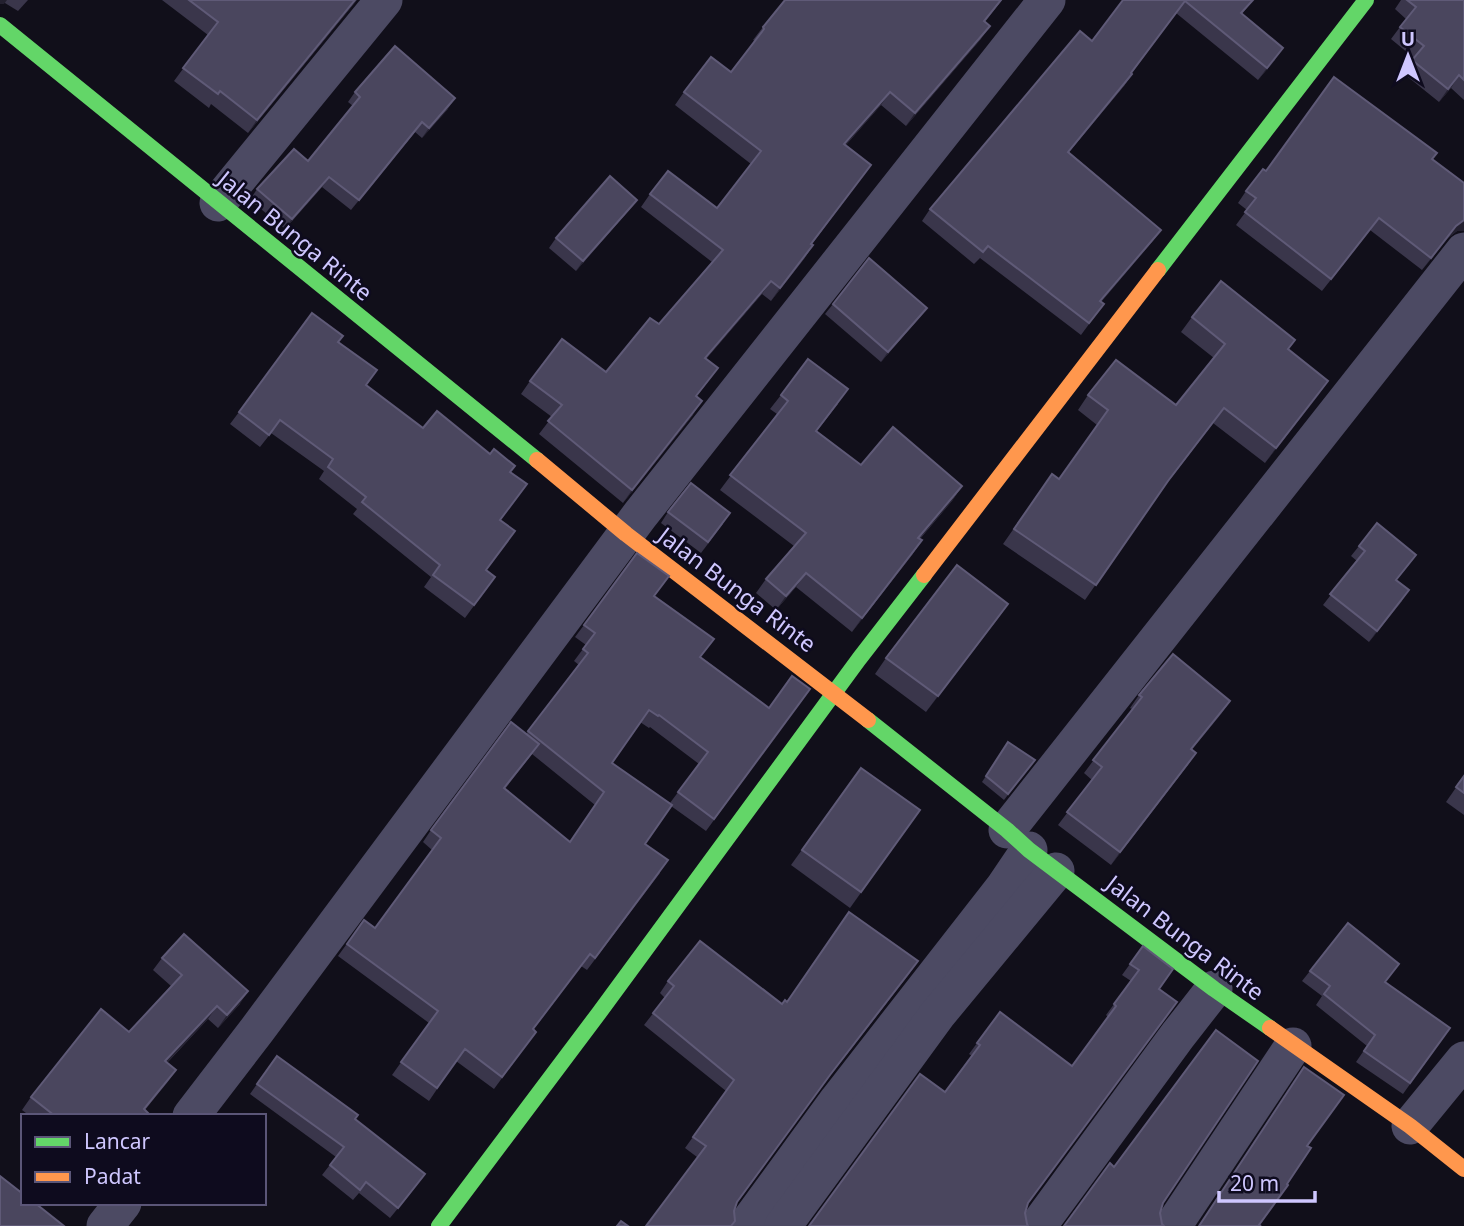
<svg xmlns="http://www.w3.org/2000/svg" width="1464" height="1226" font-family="'Noto Sans',sans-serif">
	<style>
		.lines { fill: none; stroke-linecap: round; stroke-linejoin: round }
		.street { stroke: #4c4a63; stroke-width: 37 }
		.fast { stroke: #63d668; stroke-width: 16 }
		.slow { stroke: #ff974d; stroke-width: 16 }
		.wall { fill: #3a364b; fill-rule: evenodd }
		.shaded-wall { fill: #23202f }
		.building { fill: #4a465e; stroke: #5f5a77; stroke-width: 2 }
		.labels { text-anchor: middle; stroke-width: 5; stroke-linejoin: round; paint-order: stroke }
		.street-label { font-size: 23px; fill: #cfc7ff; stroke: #0e0b1e }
	</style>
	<rect width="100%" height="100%" fill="#110f1a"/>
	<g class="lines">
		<!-- street -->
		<g class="street">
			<path d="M218,203L384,0"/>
			<path d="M1007,830L1464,251"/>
			<path d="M191,1116L257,1030L640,515L1047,0"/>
			<path d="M1410,1126L1464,1060"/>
			<path d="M105,1226L123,1203"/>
			<path d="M746,1226L838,1100L1004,887L1029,850"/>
			<path d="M783,1226L937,1015L1056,871"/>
			<path d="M1038,1226L1178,1035L1214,989"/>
			<path d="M1173,1226L1293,1046"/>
		</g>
		<!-- fast -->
		<g class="fast">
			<path d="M0,25L537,460"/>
			<path d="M1158,270L1366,0"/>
			<path d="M868,720L1007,830L1029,850L1214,989L1270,1028"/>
			<path d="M439,1226L599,1013L859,659L924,575"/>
		</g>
		<!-- slow -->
		<g class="slow">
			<path d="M537,460L626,534L868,720"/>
			<path d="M924,575L1158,270"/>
			<path d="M1270,1028L1410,1126L1464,1169"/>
		</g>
	</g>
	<!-- wall -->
	<g class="wall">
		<path d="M0,0H28L18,11Z"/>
		<path d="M162,0H357L248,133L211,104L209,108L174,81L208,35Z"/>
		<path d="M785,0H1002L985,22L981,39L906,126L881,105L846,145L871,165L812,244L813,245L804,259L771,301L762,294L706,359L718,368L696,397L693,415L623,503L539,434L552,417L521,394L530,381L606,372L659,324L712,262L641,207L650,194L717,208L751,164L675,105L684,92L731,72L755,41L753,40L763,27Z"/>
		<path d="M1123,0H1253L1242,14L1275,60L1258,80L1176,13L1131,74H1132L1124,86L1069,152L1161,230L1152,242L1101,302L1095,316L1081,335L980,258L974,264L922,221L930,209L1092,41Z"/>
		<path d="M1401,0H1464V100L1451,88L1439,102L1403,73L1414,58L1391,39L1406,19L1395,9Z"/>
		<path d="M355,92L448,109L422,138L415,132L351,210L322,187L285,229L250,200L257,189L308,161L353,106L348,102Z"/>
		<path d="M1432,159L1457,231L1448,238L1422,270L1370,230L1322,291L1236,225L1247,210L1238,203L1246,191L1266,171Z"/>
		<path d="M629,210L576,271L549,248L556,238Z"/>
		<path d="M833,304L927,308L919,318L881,362L825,314Z"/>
		<path d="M1192,317L1295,340L1288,350L1328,381L1265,463L1213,423L1158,495L1085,600L1003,544L1052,474L1059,479L1097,425L1078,410L1088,395L1176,405L1214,358L1181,332Z"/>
		<path d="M339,342L366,385L423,428L510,472L501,520L486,570L495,577L465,618L424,587L431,577L353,514L357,509L319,479L324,471L271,433L260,447L230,424L239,412Z"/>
		<path d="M781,395L838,404L817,431L861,465L962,486L952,501L920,539L922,540L912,555L852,632L796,587L776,610L756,593L766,579L794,546L720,490L777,414L770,409Z"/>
		<path d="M668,512L723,524L701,553L661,523Z"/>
		<path d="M1359,546L1416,555L1396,580L1402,601L1369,642L1323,605L1357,561L1351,556Z"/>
		<path d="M654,596L701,657L769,708L810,689L706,831L671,806L645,844L660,873L587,970L581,966L533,1030L536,1032L494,1089L456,1061L429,1101L392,1075L429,1023L338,956L364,920L375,928L432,850L423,842L431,830L526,734L579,665L574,661L586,645L575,637L584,625ZM640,722L649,728L650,727L699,764L670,803L612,763ZM532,754L595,805L570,842L505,789Z"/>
		<path d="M1008,604L926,712L875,674L886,658Z"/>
		<path d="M1139,695L1230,701L1221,714L1192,749L1196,753L1187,766L1111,865L1058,825L1092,780L1084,773L1132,709L1130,708Z"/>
		<path d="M1008,742L1035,760L1004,800L982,782Z"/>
		<path d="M861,768L920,810L850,908L791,865Z"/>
		<path d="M1464,776V815L1446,802Z"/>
		<path d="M1143,946L1159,989L1028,1204L1025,1213L1027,1224L945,1092L972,1056L969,1054L1000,1012L1072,1066L1108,1017L1106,1015L1131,981L1122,975Z"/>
		<path d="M162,958L240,1004L218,1028L208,1019L167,1063L176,1070L145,1110L148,1116H30L22,1110L31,1097L129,1032L171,986L153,970Z"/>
		<path d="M1310,971L1386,983L1450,1028L1403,1094L1356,1062L1367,1046L1316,1005L1322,996L1302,981Z"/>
		<path d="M910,973L821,1087L737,1203L734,1211L697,1157L685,1148L726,1091L644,1025L665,998L660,993L668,981L782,1004L787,1002Z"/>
		<path d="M277,1056L355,1119L417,1185L390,1218L359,1193L353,1200L322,1175L336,1157L250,1094Z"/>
	</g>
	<!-- shaded-wall -->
	<g class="shaded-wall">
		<path d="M0,0H7L4,4H0Z"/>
		<path d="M355,0H357L248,133L257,120Z"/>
		<path d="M990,26L981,39L906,126L915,113Z"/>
		<path d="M1283,48L1275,60L1258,80L1267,68Z"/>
		<path d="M1132,74L1124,86L1059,164L1068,152Z"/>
		<path d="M1459,75L1451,88L1439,102L1448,89Z"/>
		<path d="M890,92L881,105L835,157L844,144Z"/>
		<path d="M455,98L448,109L422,138L429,128Z"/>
		<path d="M422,122L415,132L351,210L359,200Z"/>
		<path d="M329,177L322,187L285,229L292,219Z"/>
		<path d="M637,200L629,210L576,271L583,261Z"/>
		<path d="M1464,220V231H1457L1448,238L1422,270L1456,226Z"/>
		<path d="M1161,230L1152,242L1092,313L1100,301Z"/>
		<path d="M813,245L804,259L771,301L780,288Z"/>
		<path d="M771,281L762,294L696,371L705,358Z"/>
		<path d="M927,308L919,318L881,362L888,352Z"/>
		<path d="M1328,381L1318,396L1265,463L1276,448Z"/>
		<path d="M702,401L693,415L623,503L632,490Z"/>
		<path d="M1224,408L1213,423L1157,496L1168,481Z"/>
		<path d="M962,486L952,501L908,552L918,538Z"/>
		<path d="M922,540L912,555L852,632L862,618Z"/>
		<path d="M806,573L796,587L776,610L786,596Z"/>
		<path d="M1409,590L1402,601L1369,642L1377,631Z"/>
		<path d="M1008,604L997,620L926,712L938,696Z"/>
		<path d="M1230,701L1221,714L1182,762L1191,749Z"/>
		<path d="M1196,753L1187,766L1111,865L1120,852Z"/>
		<path d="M918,961L910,973L821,1087L830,1075Z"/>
		<path d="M248,991L240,1004L218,1028L227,1015Z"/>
		<path d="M217,1006L208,1019L156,1074L165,1061Z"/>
		<path d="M176,1070L167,1083L140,1116L144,1109Z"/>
	</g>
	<!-- building -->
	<g class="building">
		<path d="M189,0H355L257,120L220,91L218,94L183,68L218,22Z"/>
		<path d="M785,0H1001L984,21L990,26L915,113L890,92L844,144L871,165L811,244L813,245L780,288L771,281L705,358L718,368L696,396L702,401L632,490L548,421L562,405L530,381L562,339L606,372L650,318L659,324L723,250L650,194L668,171L717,208L761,151L684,92L711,57L731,72L764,29L763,27Z"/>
		<path d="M1123,0H1253L1241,13L1283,48L1267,68L1185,1L1131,73L1132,74L1068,152L1161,230L1100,301L1104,304L1089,323L988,246L983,252L930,209L1080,31L1092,41Z"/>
		<path d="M1407,0H1464V80L1459,75L1448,89L1412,60L1424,46L1400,27L1416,7Z"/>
		<path d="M395,46L455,98L429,128L422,122L359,200L329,177L292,219L257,189L294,149L308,161L360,97L355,92Z"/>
		<path d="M1334,77L1437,153L1432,159L1464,183V220L1456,226L1431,258L1379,218L1331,279L1245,212L1256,198L1246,191L1263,169L1266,171Z"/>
		<path d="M610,176L637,200L583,261L556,238Z"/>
		<path d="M869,258L927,308L888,352L833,304Z"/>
		<path d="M1221,281L1295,340L1288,349L1328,381L1276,448L1224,408L1168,481L1096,585L1014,529L1052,474L1059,479L1108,410L1088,395L1116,360L1176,405L1225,344L1192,317Z"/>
		<path d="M312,313L343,336L338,342L377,370L366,385L423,428L437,411L490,454L494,449L515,466L510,472L527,484L500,520L515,531L486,570L495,577L474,605L433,575L440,565L362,502L366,497L328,467L333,459L280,420L269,435L239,412Z"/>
		<path d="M808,359L848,389L816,431L861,465L893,427L962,486L918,538L922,540L862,618L806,573L786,596L766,579L806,533L730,475L788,401L781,395Z"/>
		<path d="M691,483L730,513L708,542L668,512Z"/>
		<path d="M1377,523L1416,555L1396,580L1409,590L1377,631L1330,594L1365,551L1359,546Z"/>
		<path d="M637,553L669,576L654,596L714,639L700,657L769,708L792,676L810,689L714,819L678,792L708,752L659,715L658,716L649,710L612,763L672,805L645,844L668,860L595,958L590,954L533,1029L536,1032L502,1077L465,1049L437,1088L401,1062L438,1011L347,944L364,920L375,928L441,838L431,830L511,722L539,744L504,788L570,842L604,792L528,731L588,653L583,649L595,633L584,625Z"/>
		<path d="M957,565L1008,604L938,696L886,658Z"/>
		<path d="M1173,654L1230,701L1191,749L1196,753L1120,852L1067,812L1102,767L1093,760L1142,697L1139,695Z"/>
		<path d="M1008,742L1035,760L1008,794L986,776Z"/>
		<path d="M861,768L920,810L861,892L802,850Z"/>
		<path d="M1464,776V793L1456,787Z"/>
		<path d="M849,912L918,961L830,1075L737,1202L734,1211L735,1221L731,1226H646L706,1146L693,1137L734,1080L653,1013L674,986L668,981L700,941L782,1004L785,1000L787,1002Z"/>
		<path d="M1348,923L1399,964L1385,982L1450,1028L1410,1083L1364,1051L1375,1035L1324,994L1330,986L1310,971Z"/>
		<path d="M184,934L248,991L227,1015L217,1006L165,1061L176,1070L144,1109L149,1114L148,1116H55L31,1097L101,1009L129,1032L182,975L162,958Z"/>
		<path d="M1143,946L1173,969L1159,989L1177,1002L1028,1203L1025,1213L1027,1224L1028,1226H809L920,1074L945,1092L980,1045L977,1043L1000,1012L1072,1066L1116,1006L1114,1004L1139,970L1130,964Z"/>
		<path d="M1216,1030L1258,1061L1163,1203L1160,1213L1162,1224L1164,1226H1064L1110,1163L1114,1167Z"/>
		<path d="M277,1056L358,1115L355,1119L425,1174L398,1208L366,1182L360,1190L330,1165L344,1147L257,1084Z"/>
		<path d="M1304,1067L1344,1095L1307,1146L1311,1148L1287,1184L1288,1185L1259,1225L1261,1226H1199Z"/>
		<path d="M0,1176L23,1194V1203H35L64,1226H0Z"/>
		<path d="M621,1221L628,1226H617Z"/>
	</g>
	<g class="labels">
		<!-- street labels -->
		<g class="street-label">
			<text transform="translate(295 236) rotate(39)" y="8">Jalan Bunga Rinte</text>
			<text transform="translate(737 590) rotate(37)" y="8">Jalan Bunga Rinte</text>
			<text transform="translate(1185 938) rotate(37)" y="8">Jalan Bunga Rinte</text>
		</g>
	</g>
	<!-- legend -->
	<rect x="21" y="1114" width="245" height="91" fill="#0e0b1e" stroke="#5b5678" stroke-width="2"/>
	<rect x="35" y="1137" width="35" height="10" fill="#63d668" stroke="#5b5678" stroke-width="2"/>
	<text x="84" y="1149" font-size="21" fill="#cfc7ff">Lancar</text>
	<rect x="35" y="1172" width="35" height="10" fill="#ff974d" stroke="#5b5678" stroke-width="2"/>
	<text x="84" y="1184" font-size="21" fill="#cfc7ff">Padat</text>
	<!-- north arrow -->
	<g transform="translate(1408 56)" stroke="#0e0b1e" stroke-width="5" paint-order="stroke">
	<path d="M0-5L12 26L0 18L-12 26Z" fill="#cfc7ff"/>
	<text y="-10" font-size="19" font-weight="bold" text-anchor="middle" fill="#cfc7ff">U</text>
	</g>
	<!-- scale -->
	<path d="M1219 1191v10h96v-10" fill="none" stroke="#cfc7ff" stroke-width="3.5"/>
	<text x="1230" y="1191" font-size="21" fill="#cfc7ff" stroke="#0e0b1e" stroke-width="5" paint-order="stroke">20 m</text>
</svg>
